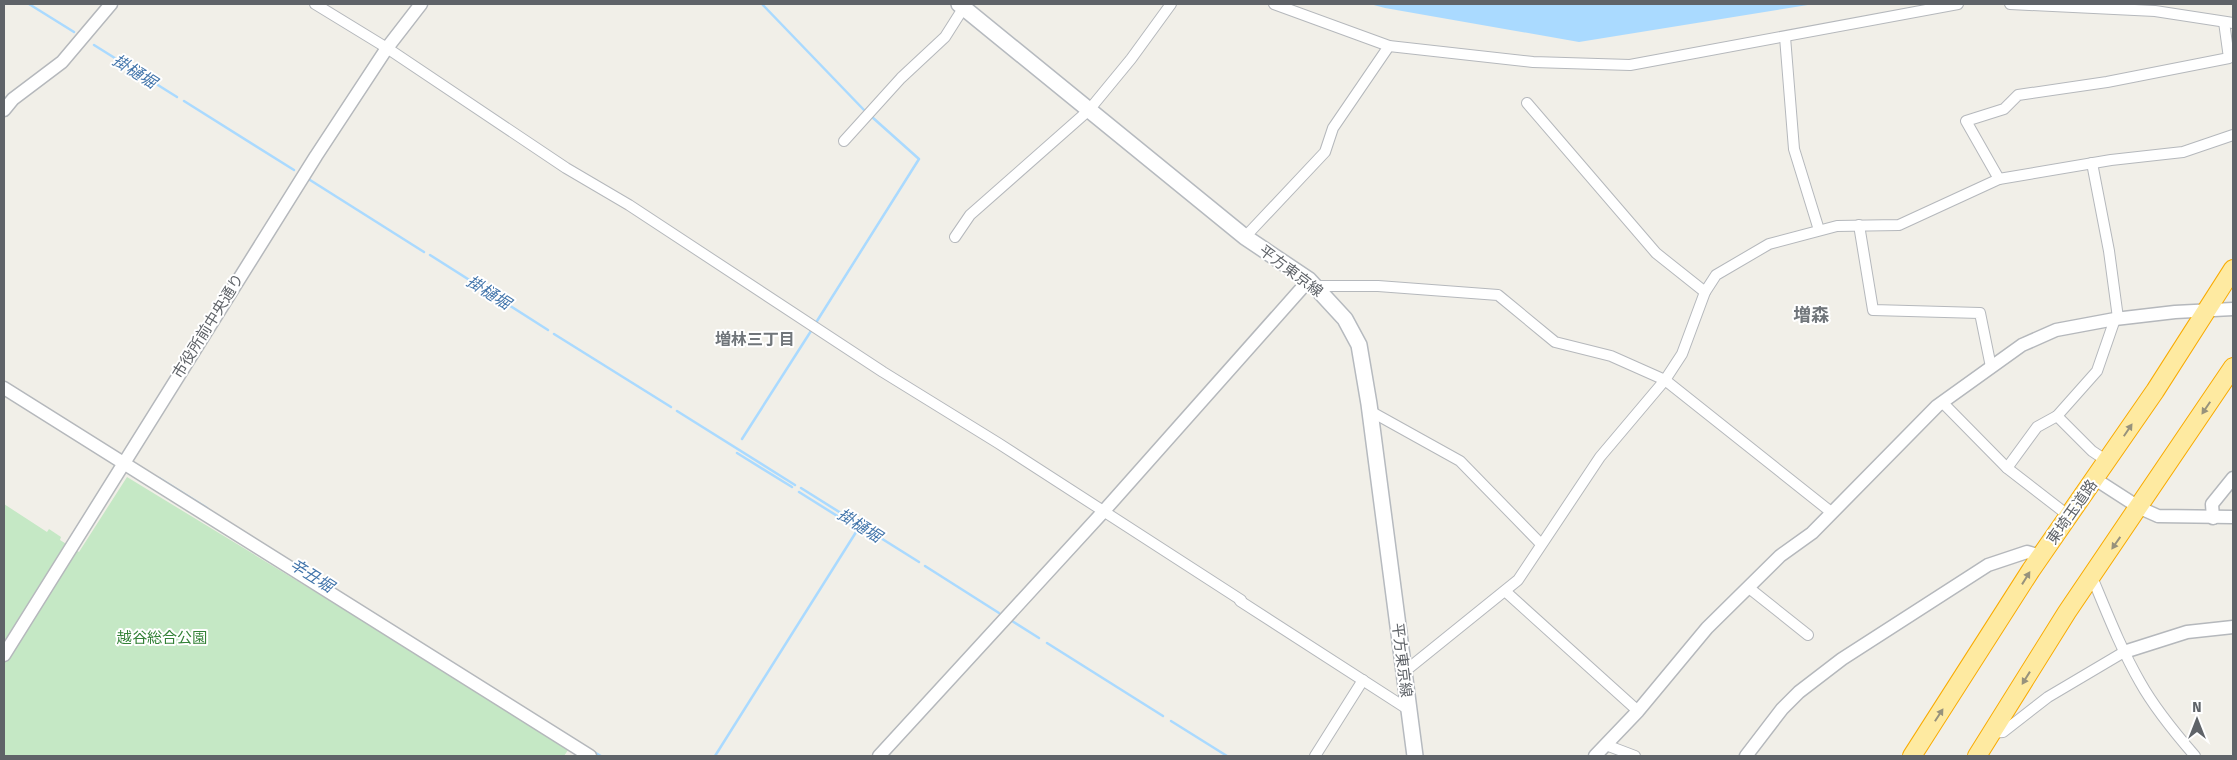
<svg xmlns="http://www.w3.org/2000/svg" width="2237" height="760" font-family="'Fira Sans','Noto Sans JP',sans-serif">
	<style>
		.green { fill: #c5e8c5 }
		.water { fill: #aadaff }
		.lines { fill: none; stroke-linecap: round; stroke-linejoin: round }
		.stream { stroke: #aadaff; stroke-width: 2.5 }
		.minor-casing { stroke: #b5b8bc; stroke-width: 12 }
		.tertiary-casing { stroke: #b5b8bc; stroke-width: 15 }
		.secondary-casing { stroke: #b6babf; stroke-width: 18 }
		.trunk-casing { stroke: #f9ab00; stroke-width: 20 }
		.minor { stroke: #fff; stroke-width: 10 }
		.tertiary { stroke: #fff; stroke-width: 12 }
		.secondary { stroke: #fff; stroke-width: 15 }
		.trunk { stroke: #feeaa1; stroke-width: 18 }
		.oneway { fill: #97927c }
		.labels { text-anchor: middle; stroke-width: 4; stroke-linejoin: round; paint-order: stroke }
		.street-label { font-size: 15px; fill: #5f6368; stroke: #fff }
		.park-label { font-size: 15px; fill: #348238; stroke: #fff }
		.water-label { font-size: 16px; font-style: italic; fill: #4174aa; stroke: #fff }
		.neighbourhood-label { font-size: 16px; font-weight: bold; fill: #70757a; stroke: #fff }
		.quarter-label { font-size: 18px; font-weight: bold; fill: #70757a; stroke: #fff }
	</style>
	<rect width="100%" height="100%" fill="#f1efe8"/>
	<!-- green -->
	<path class="green" d="M127,477L570,747L564,756H4V504L47,532L49,529L61,537L60,540L79,552Z"/>
	<!-- water -->
	<path class="water" d="M1370,4H1814L1579,42L1385,8Z"/>
	<g class="lines">
		<!-- stream -->
		<g class="stream">
			<path d="M29,4L74,32"/>
			<path d="M762,4L864,110"/>
			<path d="M94,45L177,97"/>
			<path d="M184,101L294,170"/>
			<path d="M310,180L424,252"/>
			<path d="M430,255L548,330"/>
			<path d="M817,321L919,159L872,117"/>
			<path d="M554,334L671,407"/>
			<path d="M677,411L795,485"/>
			<path d="M742,439L811,331"/>
			<path d="M737,453L792,487"/>
			<path d="M159,478L207,508"/>
			<path d="M801,488L919,562"/>
			<path d="M925,566L999,613"/>
			<path d="M1012,621L1039,638"/>
			<path d="M1047,643L1163,716"/>
			<path d="M1171,721L1227,756"/>
			<path d="M594,752L601,756"/>
			<path d="M715,756L858,529L799,492"/>
		</g>
		<defs>
			<g id="minor">
				<path d="M315,4L387,48L566,168L629,205L883,372L998,443L1241,600"/>
				<path d="M1274,4L1389,46L1533,62L1630,65L1958,4"/>
				<path d="M2010,4L2155,11L2233,23"/>
				<path d="M1785,37L1794,149L1819,230"/>
				<path d="M1527,103L1656,253L1705,292"/>
				<path d="M844,141L901,78L945,37L964,7"/>
				<path d="M2092,163L2109,251L2118,318"/>
				<path d="M1999,179L1966,121L2004,109L2018,95L2107,82L2229,58L2224,22"/>
				<path d="M1859,225L1873,310L1980,313L1991,367"/>
				<path d="M955,237L970,215L1089,110L1131,59L1171,4"/>
				<path d="M1245,237L1325,152L1333,128L1389,46"/>
				<path d="M1315,286H1378L1498,295L1555,342L1611,356L1665,380L1831,512"/>
				<path d="M1942,402L2007,468L2069,516"/>
				<path d="M1370,411L1460,461L1541,544"/>
				<path d="M2057,416L2092,451L2107,461"/>
				<path d="M2007,468L2037,427L2057,416L2097,371L2115,319"/>
				<path d="M2092,577C2107,613 2121,649 2140,682C2155,709 2175,733 2195,756"/>
				<path d="M1749,588L1808,635"/>
				<path d="M1505,591L1638,711"/>
				<path d="M1240,601L1409,710"/>
				<path d="M1404,672L1518,580L1600,457L1665,380L1682,354L1705,292L1716,275L1769,244L1837,226L1899,225L1999,179L2111,160L2183,152L2233,135"/>
				<path d="M1991,733L2003,732L2048,697L2124,652"/>
				<path d="M1606,745L1635,756"/>
				<path d="M1315,756L1363,680"/>
			</g>
			<g id="tertiary">
				<path d="M4,110L13,99L62,62L111,4"/>
				<path d="M4,388L590,756"/>
				<path d="M2095,479L2140,508L2158,516L2233,517"/>
				<path d="M2213,518L2212,504L2233,478"/>
				<path d="M2124,652L2187,632L2233,627"/>
				<path d="M4,655L316,156L387,48L421,4"/>
				<path d="M879,756L1103,512L1309,280"/>
				<path d="M1595,756L1638,711L1707,628L1780,556L1812,533L1937,406L2022,345L2056,330L2115,319L2175,312L2233,309"/>
				<path d="M1746,756L1782,709L1799,692L1842,659L1988,565L2027,552L2041,556"/>
			</g>
			<path id="secondary" d="M959,4L1245,237L1309,280L1345,319L1359,345L1369,404L1415,756"/>
			<g id="trunk">
				<path d="M1912,756L2031,570L2155,391L2233,269"/>
				<path d="M1977,756L2067,612L2233,367"/>
			</g>
		</defs>
		<!-- minor casing -->
		<use href="#minor" class="minor-casing"/>
		<!-- tertiary casing -->
		<use href="#tertiary" class="tertiary-casing"/>
		<!-- secondary casing -->
		<use href="#secondary" class="secondary-casing"/>
		<!-- trunk casing -->
		<use href="#trunk" class="trunk-casing"/>
		<!-- minor -->
		<use href="#minor" class="minor"/>
		<!-- tertiary -->
		<use href="#tertiary" class="tertiary"/>
		<!-- secondary -->
		<use href="#secondary" class="secondary"/>
		<!-- trunk -->
		<use href="#trunk" class="trunk"/>
	</g>
	<!-- one-way arrows -->
	<defs><path id="oneway-solid" d="M-6-.8H1V-3.2L6.5 0L1 3.2V.8H-6Z" transform="scale(1.25)"/></defs>
	<g class="oneway">
		<use href="#oneway-solid" transform="translate(2206 408) rotate(124)"/>
		<use href="#oneway-solid" transform="translate(2128 430) rotate(-56)"/>
		<use href="#oneway-solid" transform="translate(2116 543) rotate(125)"/>
		<use href="#oneway-solid" transform="translate(2026 578) rotate(-58)"/>
		<use href="#oneway-solid" transform="translate(2026 678) rotate(122)"/>
		<use href="#oneway-solid" transform="translate(1939 715) rotate(-57)"/>
	</g>
	<g class="labels">
		<!-- street labels -->
		<g class="street-label">
			<text transform="translate(1291 271) rotate(37)" y="5">平方東京線</text>
			<text transform="translate(208 326) rotate(-58)" y="5">市役所前中央通り</text>
			<text transform="translate(2072 512) rotate(-55)" y="5">東埼玉道路</text>
			<text transform="translate(1402 660) rotate(83)" y="5">平方東京線</text>
		</g>
		<!-- park labels -->
		<g class="park-label">
			<text x="162" y="643">越谷総合公園</text>
		</g>
		<!-- water labels -->
		<g class="water-label">
			<text transform="translate(135 71) rotate(32)" y="6">掛樋堀</text>
			<text transform="translate(489 292) rotate(32)" y="6">掛樋堀</text>
			<text transform="translate(860 525) rotate(32)" y="6">掛樋堀</text>
			<text transform="translate(312 575) rotate(32)" y="6">辛丑堀</text>
		</g>
		<!-- neighbourhood labels -->
		<g class="neighbourhood-label">
			<text x="755" y="345">増林三丁目</text>
		</g>
		<!-- quarter labels -->
		<g class="quarter-label">
			<text x="1811" y="321">増森</text>
		</g>
	</g>
	<!-- border -->
	<rect width="2237" height="760" fill="none" stroke="#5f6368" stroke-width="10"/>
	<!-- north arrow -->
	<g transform="translate(2197 720)" stroke="#ffffff" stroke-width="4" paint-order="stroke">
	<path d="M0-4L9 19L0 12L-9 19Z" fill="#5f6368"/>
	<text y="-8" font-size="14" font-weight="bold" text-anchor="middle" fill="#5f6368">N</text>
	</g>
</svg>
